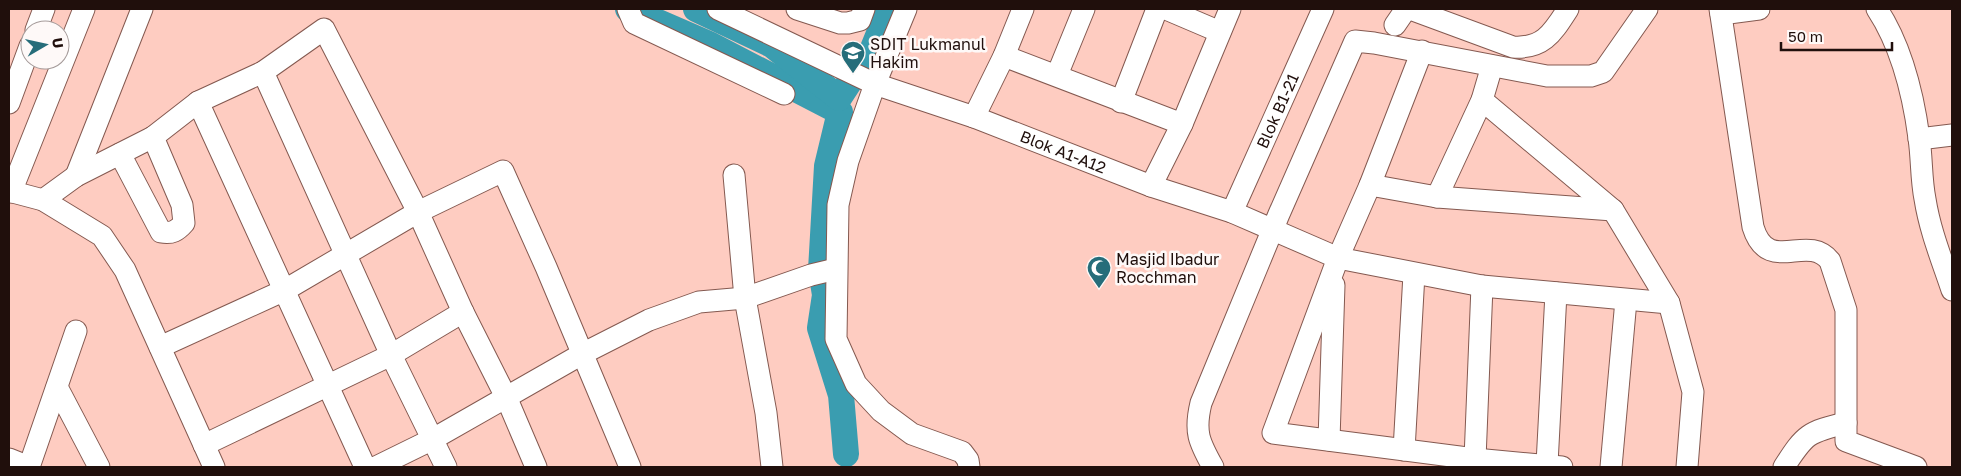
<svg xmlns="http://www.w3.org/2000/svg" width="1961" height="476" font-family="'Golos Text',sans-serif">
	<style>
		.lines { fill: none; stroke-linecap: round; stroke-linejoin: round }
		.river { stroke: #3a9db0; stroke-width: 26 }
		.minor-casing { stroke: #845950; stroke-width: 23 }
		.minor { stroke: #fff; stroke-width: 21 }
		.labels { text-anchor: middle; stroke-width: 5; stroke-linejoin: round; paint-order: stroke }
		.poi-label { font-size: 16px; fill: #200f0c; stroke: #fef9f8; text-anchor: start }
		.street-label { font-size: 16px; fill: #200f0c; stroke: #fef9f8 }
	</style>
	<rect width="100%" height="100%" fill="#feccc1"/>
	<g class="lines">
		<!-- river -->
		<g class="river">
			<path d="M628,9L711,45L840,112L827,166L821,270L825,295L820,328L841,395L846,454"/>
			<path d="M696,9L772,45L839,98L854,75L865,68L889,9"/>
		</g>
		<defs>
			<g id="minor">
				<path d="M628,9L634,23L784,94"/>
				<path id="s1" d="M718,9L875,84L974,117L1151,186L1232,212L1338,258L1482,286L1669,303"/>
				<path d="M797,9L840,23H848L860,20L864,9"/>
				<path d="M906,9L875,84L848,161L838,205L836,339L856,384L881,411L912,434L962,452L968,460L969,467"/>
				<path d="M1166,9L1220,32"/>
				<path d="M1410,9L1513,47C1544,49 1553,32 1568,9"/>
				<path d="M1720,9L1753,227C1768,276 1807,232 1830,261L1846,310V441L1916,467"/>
				<path d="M1877,9C1902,47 1913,93 1919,138C1922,159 1921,179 1925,199C1930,231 1942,260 1952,290"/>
				<path d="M1721,14L1759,9"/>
				<path d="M1395,25L1406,9"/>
				<path d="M36,30L44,9"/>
				<path d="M1422,51L1370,185L1338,258L1273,433L1475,459L1562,467"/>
				<path d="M1004,56L1182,124"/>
				<path d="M263,72L391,355L446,467"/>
				<path d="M1057,75L1084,9"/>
				<path d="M1482,100L1613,210L1669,303L1693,392L1687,467"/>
				<path d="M198,102L365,467"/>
				<path d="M1121,102L1157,9"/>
				<path d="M9,103L30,46"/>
				<path d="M974,117L1004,56L1023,9"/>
				<path d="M1919,139L1952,135"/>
				<path d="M120,154L161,232C172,234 177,231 184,223L182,205L153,137"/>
				<path d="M734,175L745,298L766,413L772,467"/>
				<path d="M76,176L142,9"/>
				<path d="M1370,185L1437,197L1613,210"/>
				<path d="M1151,186L1182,124L1230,9"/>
				<path d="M9,191L43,200L102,236L125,270L214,467"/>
				<path d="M11,192L84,9"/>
				<path d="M1437,197L1482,100L1492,66"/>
				<path d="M43,200L76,176L153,137L198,102L263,72L324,29L418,212L463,312L507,399L536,467"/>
				<path id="s2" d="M1232,212L1323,9"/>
				<path d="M160,347L285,290L418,212L503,171L546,267L630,467"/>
				<path d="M57,387L99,467"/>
				<path d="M1329,440L1334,285"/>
				<path d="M204,445L391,355L463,312"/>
				<path d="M1404,450L1414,274"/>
				<path d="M9,459L29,467"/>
				<path d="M1475,459L1482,286"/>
				<path d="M1547,464L1556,293"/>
				<path d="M29,467L76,331"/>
				<path d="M376,467L433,439L582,354L649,320L699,302L745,298L811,275L836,269"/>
				<path d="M1213,467C1199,442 1194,432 1201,403L1279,214L1355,41L1374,43L1547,76H1591L1603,72L1647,9"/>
				<path d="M1611,467L1626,300"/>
				<path d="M1784,467C1805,434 1808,432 1846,423"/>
			</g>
		</defs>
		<!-- minor casing -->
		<use href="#minor" class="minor-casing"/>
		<!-- minor -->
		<use href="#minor" class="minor"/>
	</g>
	<!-- icons -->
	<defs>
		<symbol id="school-pin" viewBox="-11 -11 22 30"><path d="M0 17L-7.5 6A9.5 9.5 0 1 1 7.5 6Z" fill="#266d7a" stroke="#fef9f8"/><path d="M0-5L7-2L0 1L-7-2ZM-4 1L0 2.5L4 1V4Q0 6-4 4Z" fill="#fff"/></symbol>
		<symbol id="mosque-pin" viewBox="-11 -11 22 30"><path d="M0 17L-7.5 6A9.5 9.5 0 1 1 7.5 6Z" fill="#266d7a" stroke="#fef9f8"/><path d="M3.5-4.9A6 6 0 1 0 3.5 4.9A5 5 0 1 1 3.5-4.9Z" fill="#fff"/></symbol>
	</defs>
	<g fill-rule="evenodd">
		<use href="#school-pin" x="839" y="39" width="28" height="38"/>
		<use href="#mosque-pin" x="1085" y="254" width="28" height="38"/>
	</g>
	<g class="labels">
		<!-- poi labels -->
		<g class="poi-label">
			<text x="870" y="50">SDIT Lukmanul<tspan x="870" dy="18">Hakim</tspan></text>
			<text x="1116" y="265">Masjid Ibadur<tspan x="1116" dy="18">Rocchman</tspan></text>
		</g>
		<!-- street labels -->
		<g class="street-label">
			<text dy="6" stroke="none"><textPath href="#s2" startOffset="111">Blok B1-21</textPath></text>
			<text dy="6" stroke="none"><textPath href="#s1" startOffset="374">Blok A1-A12</textPath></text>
		</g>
	</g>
	<!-- border -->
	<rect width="1961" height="476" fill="none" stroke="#200f0c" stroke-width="20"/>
	<!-- north arrow -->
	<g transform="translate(45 45) rotate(81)"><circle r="24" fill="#fef9f8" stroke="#a59b9a"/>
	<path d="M0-4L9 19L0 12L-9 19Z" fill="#266d7a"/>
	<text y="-8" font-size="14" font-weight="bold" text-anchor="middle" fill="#200f0c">U</text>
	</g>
	<!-- scale -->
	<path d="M1781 42v8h111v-8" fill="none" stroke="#200f0c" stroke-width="2.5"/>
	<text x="1788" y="42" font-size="15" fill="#200f0c" stroke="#fef9f8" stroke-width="4" paint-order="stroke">50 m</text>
</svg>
